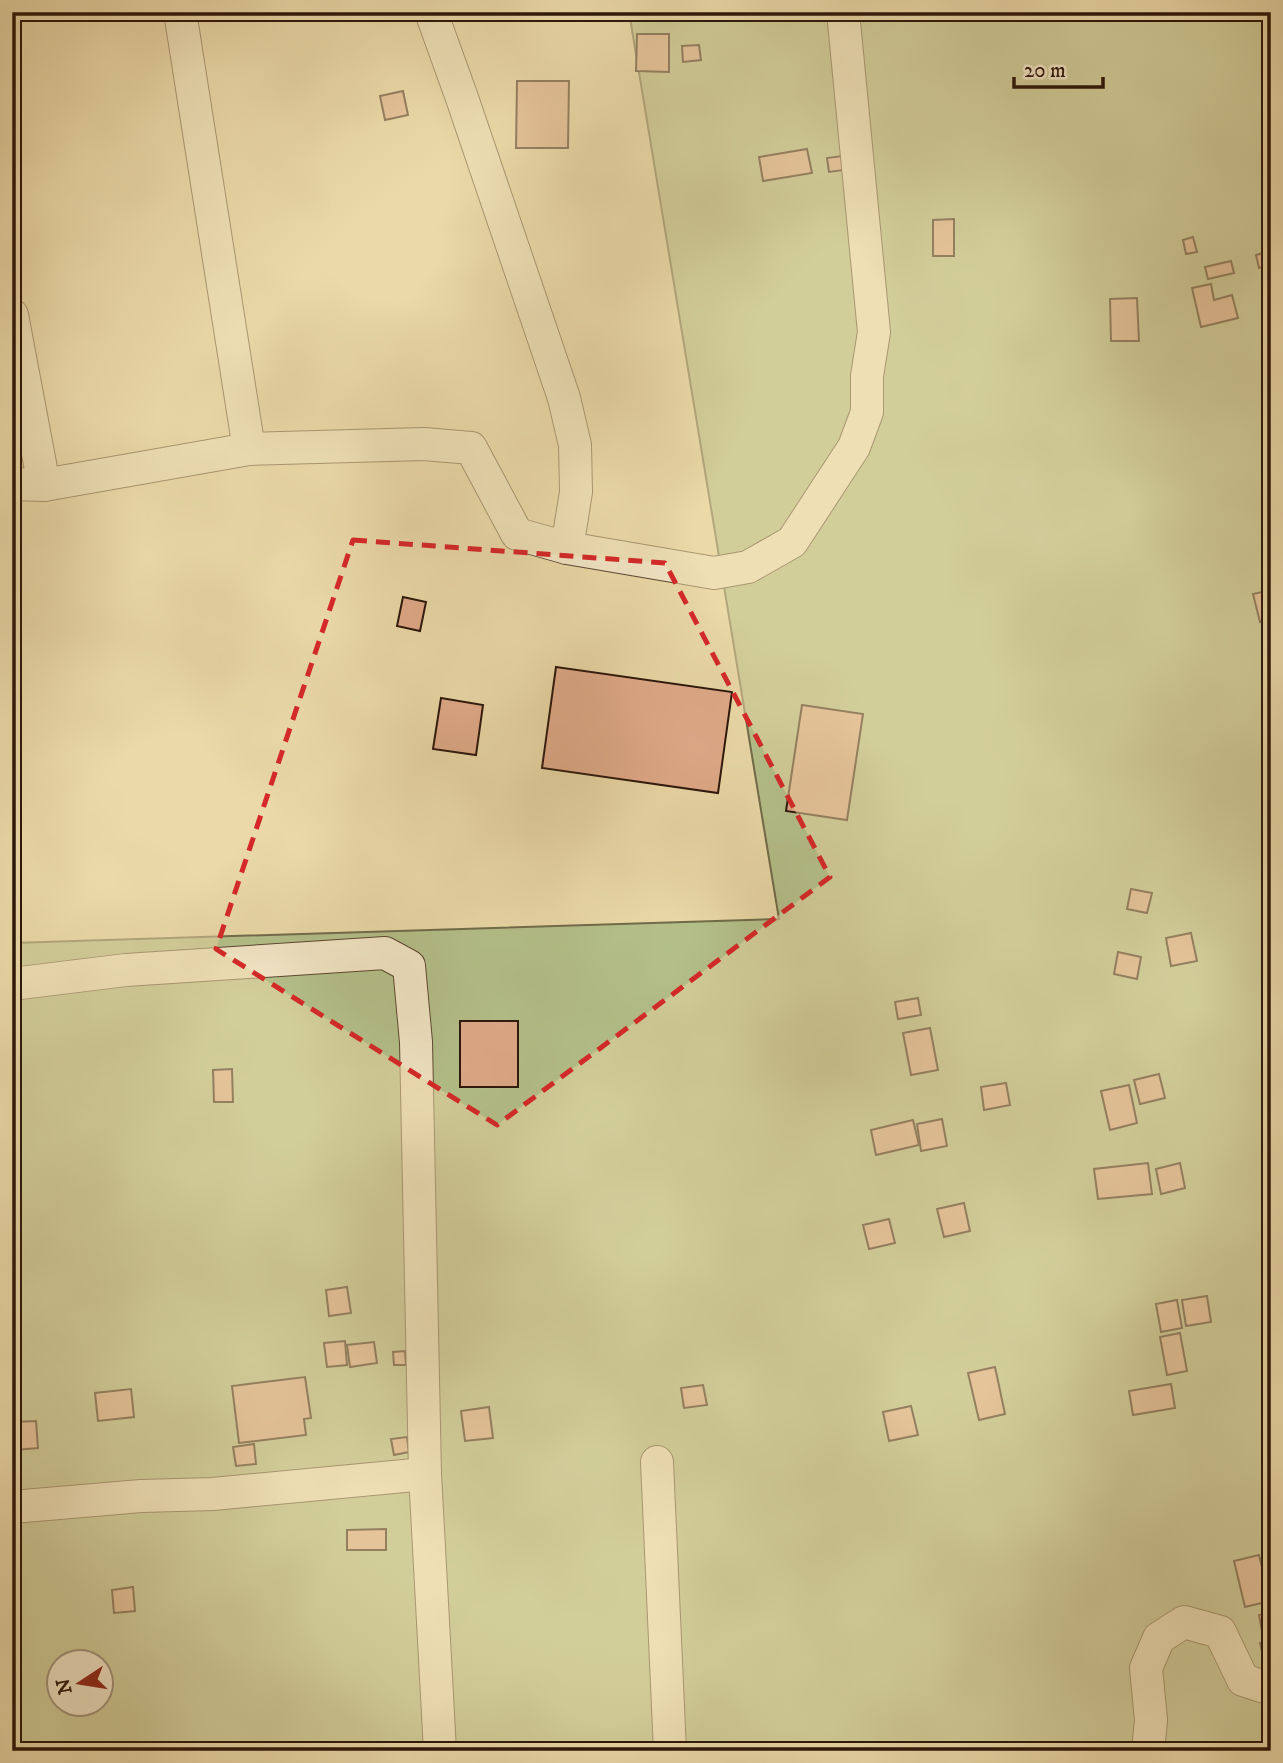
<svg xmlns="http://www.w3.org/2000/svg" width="1283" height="1763" font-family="'IM FELL DW Pica',serif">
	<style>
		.green { fill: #b4c08a; stroke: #706b4a; stroke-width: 2; fill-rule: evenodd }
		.building { fill: #e0aa89; stroke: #2c160a; stroke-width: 2 }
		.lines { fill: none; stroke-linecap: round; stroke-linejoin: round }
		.minor-casing { stroke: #5c4732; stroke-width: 34 }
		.minor { stroke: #f2e6c6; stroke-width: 32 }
		.marked { fill: none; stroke: #d62828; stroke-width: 5; stroke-dasharray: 14 9; stroke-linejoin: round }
	</style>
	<rect width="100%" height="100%" fill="#ebd9a8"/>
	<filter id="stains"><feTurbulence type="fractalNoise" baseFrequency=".00286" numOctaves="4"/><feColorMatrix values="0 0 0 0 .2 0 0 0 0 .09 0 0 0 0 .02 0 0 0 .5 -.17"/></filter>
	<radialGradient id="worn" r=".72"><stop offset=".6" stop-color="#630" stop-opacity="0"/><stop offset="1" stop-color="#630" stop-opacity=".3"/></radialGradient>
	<!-- green -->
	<path class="green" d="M629,12H1271V1751H12V943L779,919ZM60,1662H102V1704H60Z"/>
	<!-- building -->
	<g class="building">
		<path d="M1134,12H1154V15L1135,18Z"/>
		<path d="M637,34H669V72L636,71Z"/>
		<path d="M699,45L701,60L683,62L682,46Z"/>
		<path d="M517,81H569L568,148H516Z"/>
		<path d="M403,91L408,115L385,120L380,96Z"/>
		<path d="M807,149L812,173L763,181L759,157Z"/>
		<path d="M842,156L844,170L829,172L827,158Z"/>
		<path d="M954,219V256H933V220Z"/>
		<path d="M1193,237L1197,252L1186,254L1183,240Z"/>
		<path d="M1271,251V265L1259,268L1256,255Z"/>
		<path d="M1231,261L1234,273L1208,279L1205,267Z"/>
		<path d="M1211,284L1214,300L1232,295L1238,318L1201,327L1192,288Z"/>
		<path d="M1137,298L1139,341H1111L1110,299Z"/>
		<path d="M1271,590V619L1260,622L1253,594Z"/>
		<path d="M403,597L426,602L420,631L397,626Z"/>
		<path d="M556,667L732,692L718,793L542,768Z"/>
		<path d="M441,698L483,705L476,755L433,749Z"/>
		<path d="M802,705L863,714L847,820L786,811Z"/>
		<path d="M1131,889L1152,893L1147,913L1127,909Z"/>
		<path d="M1191,933L1197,961L1171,966L1166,938Z"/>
		<path d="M1118,952L1141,957L1137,979L1114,974Z"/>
		<path d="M918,998L921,1015L898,1019L895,1002Z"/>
		<rect x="460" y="1021" width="58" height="66"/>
		<path d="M930,1028L938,1070L911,1075L903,1033Z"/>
		<path d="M232,1069L233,1102H214L213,1070Z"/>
		<path d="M1159,1074L1165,1098L1140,1104L1134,1080Z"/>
		<path d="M1006,1083L1010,1105L984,1110L981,1087Z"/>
		<path d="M1129,1085L1137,1123L1110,1130L1101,1091Z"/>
		<path d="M942,1119L947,1146L921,1151L917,1124Z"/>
		<path d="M913,1120L919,1145L876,1155L871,1130Z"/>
		<path d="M1148,1163L1152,1194L1098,1199L1094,1169Z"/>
		<path d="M1180,1163L1185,1188L1161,1194L1156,1169Z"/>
		<path d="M964,1203L970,1231L944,1237L937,1209Z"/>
		<path d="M889,1219L895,1243L869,1249L863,1225Z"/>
		<path d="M347,1287L351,1313L329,1316L326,1290Z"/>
		<path d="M1207,1296L1211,1322L1186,1326L1182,1300Z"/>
		<path d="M1177,1300L1182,1328L1161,1332L1156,1304Z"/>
		<path d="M1180,1333L1187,1371L1167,1375L1160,1337Z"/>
		<path d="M345,1341L347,1365L327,1367L324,1343Z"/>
		<path d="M374,1342L377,1363L350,1367L347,1345Z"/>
		<path d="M405,1351L406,1365H394L393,1352Z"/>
		<path d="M995,1367L1005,1414L979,1420L968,1373Z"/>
		<path d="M305,1377L311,1418L304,1419L306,1435L239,1443L232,1386Z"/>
		<path d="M1171,1384L1175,1408L1133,1415L1129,1391Z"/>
		<path d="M703,1385L707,1405L684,1408L681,1388Z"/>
		<path d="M131,1389L134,1417L98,1421L95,1393Z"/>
		<path d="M911,1406L918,1435L889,1441L883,1412Z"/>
		<path d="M489,1407L493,1438L465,1441L461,1411Z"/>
		<path d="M36,1421L38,1448L15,1450L14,1422Z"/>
		<path d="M407,1437L409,1452L394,1455L391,1439Z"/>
		<path d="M254,1444L256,1464L236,1466L233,1447Z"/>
		<path d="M386,1529V1550H347V1530Z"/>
		<path d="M1259,1555L1270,1601L1245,1607L1234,1561Z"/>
		<path d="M133,1587L135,1611L114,1613L112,1590Z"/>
		<path d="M1271,1613V1636L1263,1637L1259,1615Z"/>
		<path d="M1271,1641V1663L1265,1664L1260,1643Z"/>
		<path d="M166,1743L167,1751H146V1744Z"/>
	</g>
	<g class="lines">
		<defs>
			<g id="minor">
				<path d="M180,12L249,449"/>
				<path d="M431,12L462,98L564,398L575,445L576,492L567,548"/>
				<path d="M12,315L44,485"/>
				<path d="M12,484L44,485L249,449L424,444L471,448L517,534L567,548L714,573L748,567L792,542L854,447L867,412V376L874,332L843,12"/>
				<path d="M12,984L126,970L385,953L409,966L416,1042L425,1474L440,1751"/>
				<path d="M657,1462L670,1751"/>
				<path d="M12,1507L141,1496L213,1494L425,1474"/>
				<path d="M1148,1751L1151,1720L1146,1668L1159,1638L1184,1622L1220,1632L1243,1680L1271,1689"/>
			</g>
		</defs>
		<!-- minor casing -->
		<use href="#minor" class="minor-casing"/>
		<!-- minor -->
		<use href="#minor" class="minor"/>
	</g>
	<!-- marked area -->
	<path d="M0 0H1283V1763H0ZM353,540L665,563L830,877L497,1125L216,949Z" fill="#ebd9a8" fill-opacity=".55" fill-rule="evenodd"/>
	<path class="marked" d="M353,540L665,563L830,877L497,1125L216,949Z"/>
	<!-- margin -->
	<rect width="1283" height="1763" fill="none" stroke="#ebd9a8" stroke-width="42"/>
	<rect x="14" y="14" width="1255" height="1735" fill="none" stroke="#2c160a" stroke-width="3.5"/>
	<rect x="21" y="21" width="1241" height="1721" fill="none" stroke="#2c160a" stroke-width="2"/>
	<!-- north arrow -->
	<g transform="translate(80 1683) rotate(258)"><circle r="33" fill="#f2e6c6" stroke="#a3937b" stroke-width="2"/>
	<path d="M0-5L12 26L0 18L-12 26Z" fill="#8f2418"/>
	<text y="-10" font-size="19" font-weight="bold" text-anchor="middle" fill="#2c160a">N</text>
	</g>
	<!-- scale -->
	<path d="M1014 77v10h89v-10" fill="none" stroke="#2c160a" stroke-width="3.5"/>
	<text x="1024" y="77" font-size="21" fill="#2c160a" stroke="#f2e6c6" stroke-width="5" paint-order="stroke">20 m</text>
	<rect width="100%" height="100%" filter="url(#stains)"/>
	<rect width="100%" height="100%" fill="url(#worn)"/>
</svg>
